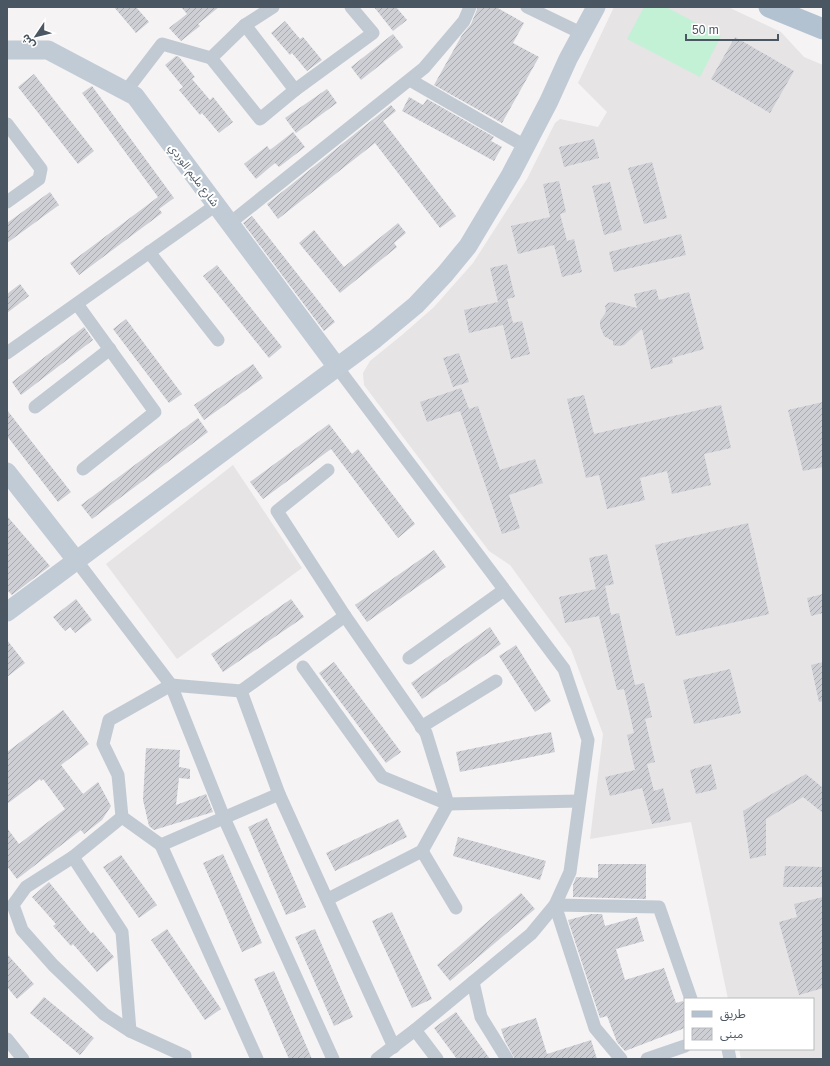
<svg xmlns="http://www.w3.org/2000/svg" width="830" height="1066" font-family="Arial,'Noto Sans Arabic',sans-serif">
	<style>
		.education { fill: #e6e4e5 }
		.garden { fill: #c3f1d5 }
		.building { fill: url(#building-hatch) }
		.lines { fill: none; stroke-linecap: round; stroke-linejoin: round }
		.street { stroke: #c1cad2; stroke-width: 13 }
		.secondary { stroke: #c1cbd6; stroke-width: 19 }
		.primary { stroke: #b3c2d1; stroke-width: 21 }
		.labels { text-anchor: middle; stroke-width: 4; stroke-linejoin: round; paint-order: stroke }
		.street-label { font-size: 11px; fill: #4a5661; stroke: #fff }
	</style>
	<defs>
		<pattern id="building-hatch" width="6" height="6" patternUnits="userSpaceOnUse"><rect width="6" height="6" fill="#cdcfd5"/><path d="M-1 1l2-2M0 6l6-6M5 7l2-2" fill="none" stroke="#a8abb0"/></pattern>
	</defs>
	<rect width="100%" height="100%" fill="#f5f3f3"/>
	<!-- education -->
	<g class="education">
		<path d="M614,7H728L781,32L804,57L823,65V1059H741L739,1049H813V999H728L691,822L590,839L603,734L571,649L510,565L489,551L364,385L363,373L370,361L402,335L434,307L473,263L527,179L555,123L560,119L598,127L607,112L578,83Z"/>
		<path d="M233,465L302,568L177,659L106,564Z"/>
	</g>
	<!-- garden -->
	<path class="garden" d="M644,7H666L721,36L700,77L627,39Z"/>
	<!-- building -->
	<g class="building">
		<path d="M114,7H136L149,22L136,33Z"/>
		<path d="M181,7H219L198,24L200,26L181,41L169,28L187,14Z"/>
		<path d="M374,7H396L407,20L393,31Z"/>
		<path d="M478,7H496L524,23L513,43L539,57L502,123L434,85L462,35L471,24Z"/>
		<path d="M285,21L300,39L303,37L322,60L307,71L292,53L290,55L271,33Z"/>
		<path d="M393,34L403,47L361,80L351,67Z"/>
		<path d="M735,37L794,71L770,113L711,79Z"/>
		<path d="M176,56L179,57L195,77L192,79L210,100L213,97L233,122L219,133L202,113L200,115L179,90L183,87L165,65Z"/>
		<path d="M34,74L94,151L78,164L18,87Z"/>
		<path d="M92,86L174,198L159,209L162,213L79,275L70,263L158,197L82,93Z"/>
		<path d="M327,89L337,103L296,133L285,118Z"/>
		<path d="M409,97L423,105L427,99L494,137L491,141L502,147L494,161L402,111Z"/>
		<path d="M391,105L396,111L383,121L456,216L440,228L375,143L278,219L267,204Z"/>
		<path d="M293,132L305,147L279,167L275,163L256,179L244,164L267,146L270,150Z"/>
		<path d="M594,139L599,158L564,167L559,147Z"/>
		<path d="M652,162L667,218L644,224L628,168Z"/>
		<path d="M559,181L566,212L560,214L567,241L574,239L582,272L562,277L554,245L518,254L511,226L550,217L543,184Z"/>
		<path d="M610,182L622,230L604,235L592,186Z"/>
		<path d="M50,192L59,205L7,243V223Z"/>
		<path d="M252,216L335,322L324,331L243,223Z"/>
		<path d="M398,223L406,233L394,243L397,247L340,293L299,243L314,230L344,267Z"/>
		<path d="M681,234L686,255L614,272L609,252Z"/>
		<path d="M507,264L515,297L507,299L513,323L522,321L530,354L511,359L503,325L469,333L464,310L498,302L490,268Z"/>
		<path d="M217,265L282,347L269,358L203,276Z"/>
		<path d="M20,284L29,296L7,313V294Z"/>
		<path d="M656,289L659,300L689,292L704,349L672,358L673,363L651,369L642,329L624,345L618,346L613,345V341L604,336L600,326V321L606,312L605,306L608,303L612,302L637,308L634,294Z"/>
		<path d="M126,319L182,394L169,403L113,329Z"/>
		<path d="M84,327L93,340L21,395L12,382Z"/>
		<path d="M459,353L469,382L453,387L443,358Z"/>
		<path d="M253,364L263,378L204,420L194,405Z"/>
		<path d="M461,388L469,409L478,406L500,470L535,459L543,483L509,495L520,528L502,534L460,411L427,422L420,402Z"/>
		<path d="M584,395L594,434L721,405L731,448L704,454L711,485L672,494L667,471L640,478L645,500L607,509L599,475L586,478L567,399Z"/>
		<path d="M823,402V467L803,471L788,410Z"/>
		<path d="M7,410L71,492L58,502L7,436Z"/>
		<path d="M198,418L208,432L92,519L81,505Z"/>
		<path d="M329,424L352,454L358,449L415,524L398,538L331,449L263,499L250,482Z"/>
		<path d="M7,516L50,566L12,595L7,590Z"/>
		<path d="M748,523L769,614L676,636L655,545Z"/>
		<path d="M434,550L446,567L367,622L355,605Z"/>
		<path d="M607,554L614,584L605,586L611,615L619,613L635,685L644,683L652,717L645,719L655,762L647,764L654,791L663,788L671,820L652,824L642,788L610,796L605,777L635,770L627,735L634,733L624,689L617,690L599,616L565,623L559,597L596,589L589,558Z"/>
		<path d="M823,594V613L811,616L807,598Z"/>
		<path d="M76,599L92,620L75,633L70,627L65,631L53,617Z"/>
		<path d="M291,599L304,617L223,672L211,654Z"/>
		<path d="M490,627L501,644L422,699L411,683Z"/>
		<path d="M7,640L25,663L7,677Z"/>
		<path d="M516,645L551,701L535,712L499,656Z"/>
		<path d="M334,662L401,752L386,763L319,673Z"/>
		<path d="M823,662V701L819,702L811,665Z"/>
		<path d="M730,669L741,713L694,724L683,680Z"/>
		<path d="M63,710L89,744L61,765L83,794L98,782L111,806L102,820L84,834L81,830L17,879L7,866V828L19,844L65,809L43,779L41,781L40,779L7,804V752Z"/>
		<path d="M551,732L555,752L460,772L456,752Z"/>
		<path d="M146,748L180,750L179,767L190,769V779L179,778L176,805L206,794L213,812L154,830L149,826L143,800Z"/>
		<path d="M711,764L717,789L696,794L690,770Z"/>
		<path d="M806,774L823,788V813L803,797L766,819V855L750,859L743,811Z"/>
		<path d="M267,818L306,907L286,915L248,827Z"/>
		<path d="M398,819L407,837L335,871L326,853Z"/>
		<path d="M458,837L546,861L540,880L453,856Z"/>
		<path d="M223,854L262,943L242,952L203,863Z"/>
		<path d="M121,855L157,905L139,918L103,867Z"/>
		<path d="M598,864H646V899L573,897V885L576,877L598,878Z"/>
		<path d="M785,866L823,867V887H783Z"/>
		<path d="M49,882L91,934L93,932L114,957L97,972L73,944L71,946L53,926L56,924L32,897Z"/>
		<path d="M521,893L535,909L450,981L437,965Z"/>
		<path d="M823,897V988L799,995L779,922L797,917L794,904Z"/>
		<path d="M392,912L432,999L412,1008L372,921Z"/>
		<path d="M591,914H602L605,926L637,917L644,941L616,949L625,980L664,968L676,1003L683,1001L685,1004V1028L625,1051L617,1042L607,1016L600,1018L568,920Z"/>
		<path d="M167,929L221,1009L205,1020L151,940Z"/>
		<path d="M315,929L353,1017L334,1026L295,937Z"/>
		<path d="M7,954L34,984L17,999L7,987Z"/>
		<path d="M274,971L312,1059H289L254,979Z"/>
		<path d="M44,997L94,1038L80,1055L30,1013Z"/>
		<path d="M456,1012L490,1059H457L434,1028Z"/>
		<path d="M536,1018L547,1054L591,1040L597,1059H515L505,1041L501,1029Z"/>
	</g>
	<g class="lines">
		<!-- street -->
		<g class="street">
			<path d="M527,7L581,33"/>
			<path d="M245,25L295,90"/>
			<path d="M211,58L260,119L295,90L373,33L351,7"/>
			<path d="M410,80L525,146"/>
			<path d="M126,91L162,44L211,58L245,25L273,7"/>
			<path d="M7,124L41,169L39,179L7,202"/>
			<path d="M230,223L424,68L464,21L470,7"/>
			<path d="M149,252L218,340"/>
			<path d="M77,304L155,412L83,469"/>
			<path d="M7,353L216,205"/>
			<path d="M337,367L564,669L588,740L570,872L555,905L531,934L415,1030L377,1059"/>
			<path d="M35,407L110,349"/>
			<path d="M76,560L171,685L224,818L333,1059"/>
			<path d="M409,658L504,590"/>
			<path d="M303,667L382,777L448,804L579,801"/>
			<path d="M241,691L279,794L394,1047"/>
			<path d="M421,727L496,681"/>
			<path d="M279,794L161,845L122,817L118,775L103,744L109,720L171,685L241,691L345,616"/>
			<path d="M122,817L73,857L26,887L13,905L22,930L53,965L104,1014L130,1031L185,1056V1059"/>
			<path d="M161,845L257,1059"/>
			<path d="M422,851L456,908"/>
			<path d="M73,857L122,932L130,1031"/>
			<path d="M328,899L422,851L448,804L426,733L345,616L277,511L328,470"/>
			<path d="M473,982L481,1017L507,1059"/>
			<path d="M415,1030L437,1059"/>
			<path d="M7,1039L23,1059"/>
			<path d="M728,1049L730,1059"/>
			<path d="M621,1059L595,1028L555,905L659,907L691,999"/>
			<path d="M647,1059L685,1046"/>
		</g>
		<!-- secondary -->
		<g class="secondary">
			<path d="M7,50H48L135,96L337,367"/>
			<path d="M7,472L76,560"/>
			<path d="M7,612L375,339L416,305L445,274L468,246L511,174L549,101L568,59L596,7"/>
		</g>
		<!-- primary -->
		<path class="primary" d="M769,7L823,29"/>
	</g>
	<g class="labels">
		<!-- street labels -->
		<g class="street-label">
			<text transform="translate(194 175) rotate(53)" y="4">شارع مليم الوردي</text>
		</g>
	</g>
	<!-- border -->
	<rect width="830" height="1066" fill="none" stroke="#4a5661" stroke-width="16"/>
	<!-- legend -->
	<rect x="684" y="998" width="130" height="52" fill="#ffffff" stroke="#b7bbc0"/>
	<rect x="692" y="1011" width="20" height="6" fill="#b3c2d1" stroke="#b7bbc0"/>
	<text x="720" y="1018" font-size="12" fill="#4a5661">طريق</text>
	<rect x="692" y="1028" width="20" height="12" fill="url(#building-hatch)" stroke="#b7bbc0"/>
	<text x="720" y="1038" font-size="12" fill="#4a5661">مبنى</text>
	<!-- north arrow -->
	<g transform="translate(36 36) rotate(235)" stroke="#ffffff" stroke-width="3" paint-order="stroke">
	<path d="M0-3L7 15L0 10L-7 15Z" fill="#4a5661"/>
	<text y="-6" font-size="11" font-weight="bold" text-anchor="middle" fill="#4a5661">ش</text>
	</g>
	<!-- scale -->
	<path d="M686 34v6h92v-6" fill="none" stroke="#4a5661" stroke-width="2"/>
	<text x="692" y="34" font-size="12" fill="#4a5661" stroke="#ffffff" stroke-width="3" paint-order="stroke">50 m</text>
</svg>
